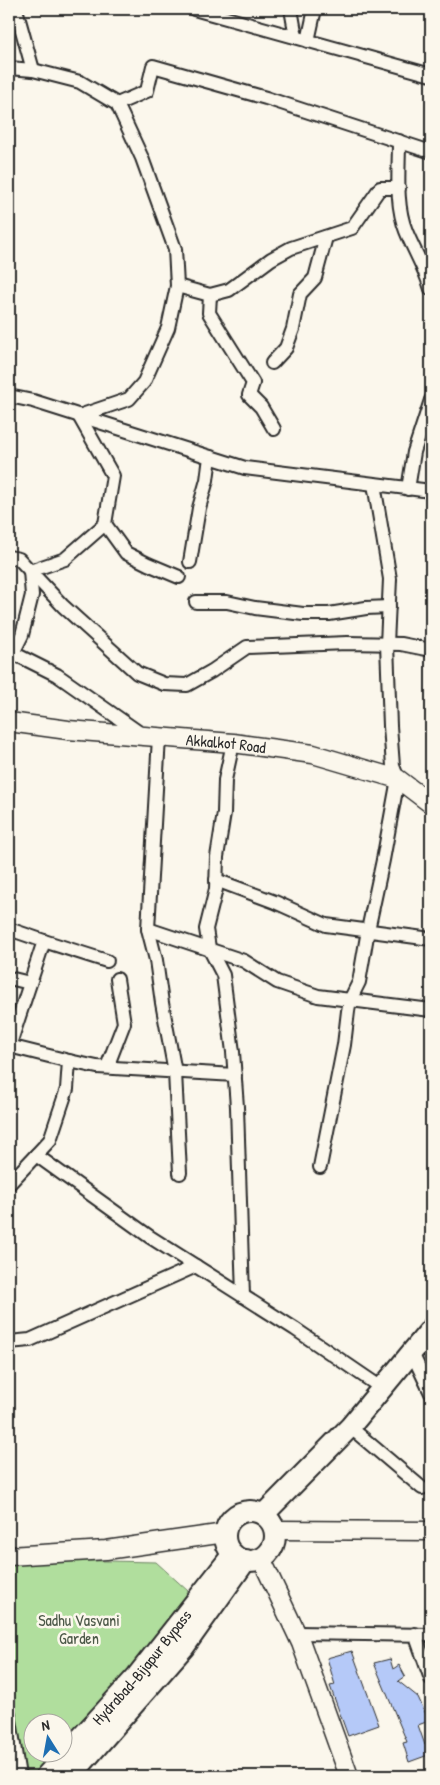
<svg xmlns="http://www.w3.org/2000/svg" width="440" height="1785" font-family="'Patrick Hand',sans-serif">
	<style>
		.green { fill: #b0de9d; stroke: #6e8464; fill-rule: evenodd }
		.building { fill: #b5c9f8; stroke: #2b2b2b }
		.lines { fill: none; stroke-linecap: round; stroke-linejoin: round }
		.street-casing { stroke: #2b2b2b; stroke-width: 16 }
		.secondary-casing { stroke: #2b2b2b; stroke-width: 21 }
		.primary-casing { stroke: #2b2b2b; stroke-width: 24 }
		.street { stroke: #fbf7ec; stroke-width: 12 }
		.secondary { stroke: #fbf7ec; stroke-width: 18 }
		.primary { stroke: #fbf7ec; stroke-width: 20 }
		.labels { text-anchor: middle; stroke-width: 5; stroke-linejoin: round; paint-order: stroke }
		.street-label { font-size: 16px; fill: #2b2b2b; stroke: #fbf7ec }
		.park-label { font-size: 16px; fill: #4c5848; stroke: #fbf7ec }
	</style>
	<rect width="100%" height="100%" fill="#fbf7ec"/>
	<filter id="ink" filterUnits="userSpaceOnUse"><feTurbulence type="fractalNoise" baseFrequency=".02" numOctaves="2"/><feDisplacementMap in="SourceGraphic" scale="10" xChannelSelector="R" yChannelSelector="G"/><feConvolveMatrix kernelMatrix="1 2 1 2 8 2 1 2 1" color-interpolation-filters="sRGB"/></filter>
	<g filter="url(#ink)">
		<!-- green -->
		<path class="green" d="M9,1559L156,1562L188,1591L164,1635L45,1776H25L9,1723ZM32,1722H62V1752H32Z"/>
		<!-- building -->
		<g class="building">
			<path d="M352,1651L379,1725L348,1736L330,1686L335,1685L327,1658Z"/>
			<path d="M390,1659L393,1669L399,1665L405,1676L398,1681L418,1697L429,1721L418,1725L425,1745L431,1743V1754L409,1762L403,1743L407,1742L374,1663Z"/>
		</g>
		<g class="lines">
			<defs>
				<g id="street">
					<path d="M16,9L33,70"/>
					<path d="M194,9L431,75"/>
					<path d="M291,9L296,37"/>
					<path d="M308,41L315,9"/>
					<path d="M9,68L33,70L80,82L117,104L142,158L175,249L177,286L168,328L144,382L129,399L79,416L113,476L105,524L65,559L30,571L32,595L22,635L13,653"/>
					<path d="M117,104L147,91L153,66L266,98L431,152"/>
					<path d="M399,141C399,170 395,204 406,231C414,251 425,268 431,289"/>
					<path d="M177,286L210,295L229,290L271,259L291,248L352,228L380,188H399"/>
					<path d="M210,295L209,313L253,383L249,395L261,407L274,429"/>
					<path d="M272,363L286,348L293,329L300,294L315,278L326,237"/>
					<path d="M9,396L33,401L245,468L431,491"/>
					<path d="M408,489L414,452L431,400"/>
					<path d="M105,524L126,553L148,564L179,577"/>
					<path d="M9,557L19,559L63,606L137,673L164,684L187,685L212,671L247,647L347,643L401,644L431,650"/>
					<path d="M190,562L199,508L207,480L210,457"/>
					<path d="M196,602H227L255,608L303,614H329L366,608L389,607"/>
					<path d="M9,651L57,675L144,736"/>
					<path d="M159,737L148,929L156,960L162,1003L175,1072L180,1173"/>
					<path d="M233,743L225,780L224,813L217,857L216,889L206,929L209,948L223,975L233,1052L237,1107L243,1296"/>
					<path d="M216,880L275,902L326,925L431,939"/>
					<path d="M9,929L44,941L9,1047"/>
					<path d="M148,929L244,961L277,982L318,996L431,1010"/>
					<path d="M44,941L107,961"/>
					<path d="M9,978L30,983"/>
					<path d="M9,1046L69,1061L97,1067L235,1075"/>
					<path d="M107,1067L124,1023L117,979"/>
					<path d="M36,1155L150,1237L295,1329L383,1389"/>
					<path d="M320,1167L344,1045L348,1011L350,1000L359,982L368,930L383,860L398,779L393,766L390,726L387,644L390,579L374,484"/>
					<path d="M9,1184L50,1140L67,1089L69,1061"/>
					<path d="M424,1337L431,1354"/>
					<path d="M9,1342L30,1340L196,1266"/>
					<path d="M412,1353L431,1393"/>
					<path d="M350,1427L422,1488"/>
					<path d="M297,1633L431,1635"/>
					<path d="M415,1634L431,1679"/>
					<path d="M9,1714L19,1776"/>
				</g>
				<g id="secondary">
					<path id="s1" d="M9,722L68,730L233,743L313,754L398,779L431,804"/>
					<path d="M275,1530L431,1531"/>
					<path d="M9,1556L106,1550L225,1533"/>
					<path d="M261,1558L301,1643L349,1776"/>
				</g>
				<g id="primary">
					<circle cx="250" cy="1536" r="25"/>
					<path d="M264,1514L350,1427L431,1329"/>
					<path id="s2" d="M46,1776L137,1676L233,1554"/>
					<path d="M71,1776L184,1647L246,1560"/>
				</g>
			</defs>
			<!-- street casing -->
			<use href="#street" class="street-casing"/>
			<!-- secondary casing -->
			<use href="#secondary" class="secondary-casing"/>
			<!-- primary casing -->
			<use href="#primary" class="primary-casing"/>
			<!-- street -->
			<use href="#street" class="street"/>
			<!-- secondary -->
			<use href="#secondary" class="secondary"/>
			<!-- primary -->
			<use href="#primary" class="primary"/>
		</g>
	</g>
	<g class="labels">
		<!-- street labels -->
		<g class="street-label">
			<text dy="6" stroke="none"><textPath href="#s1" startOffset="218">Akkalkot Road</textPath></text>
			<text dy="6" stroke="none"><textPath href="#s2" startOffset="145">Hydrabad-Bijapur Bypass</textPath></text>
		</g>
		<!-- park labels -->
		<g class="park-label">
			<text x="79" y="1626">Sadhu Vasvani<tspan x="79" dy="18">Garden</tspan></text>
		</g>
	</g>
	<!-- margin -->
	<rect width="440" height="1785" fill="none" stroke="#fbf7ec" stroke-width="30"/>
	<rect x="15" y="15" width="410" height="1755" fill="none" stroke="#2b2b2b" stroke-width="2" filter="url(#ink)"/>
	<!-- north arrow -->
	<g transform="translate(48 1738) rotate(349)"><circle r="24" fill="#fbf7ec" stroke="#a8a59f"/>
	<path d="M0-4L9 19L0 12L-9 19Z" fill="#1f6fb2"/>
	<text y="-8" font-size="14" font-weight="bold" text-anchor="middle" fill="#2b2b2b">N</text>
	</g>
</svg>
